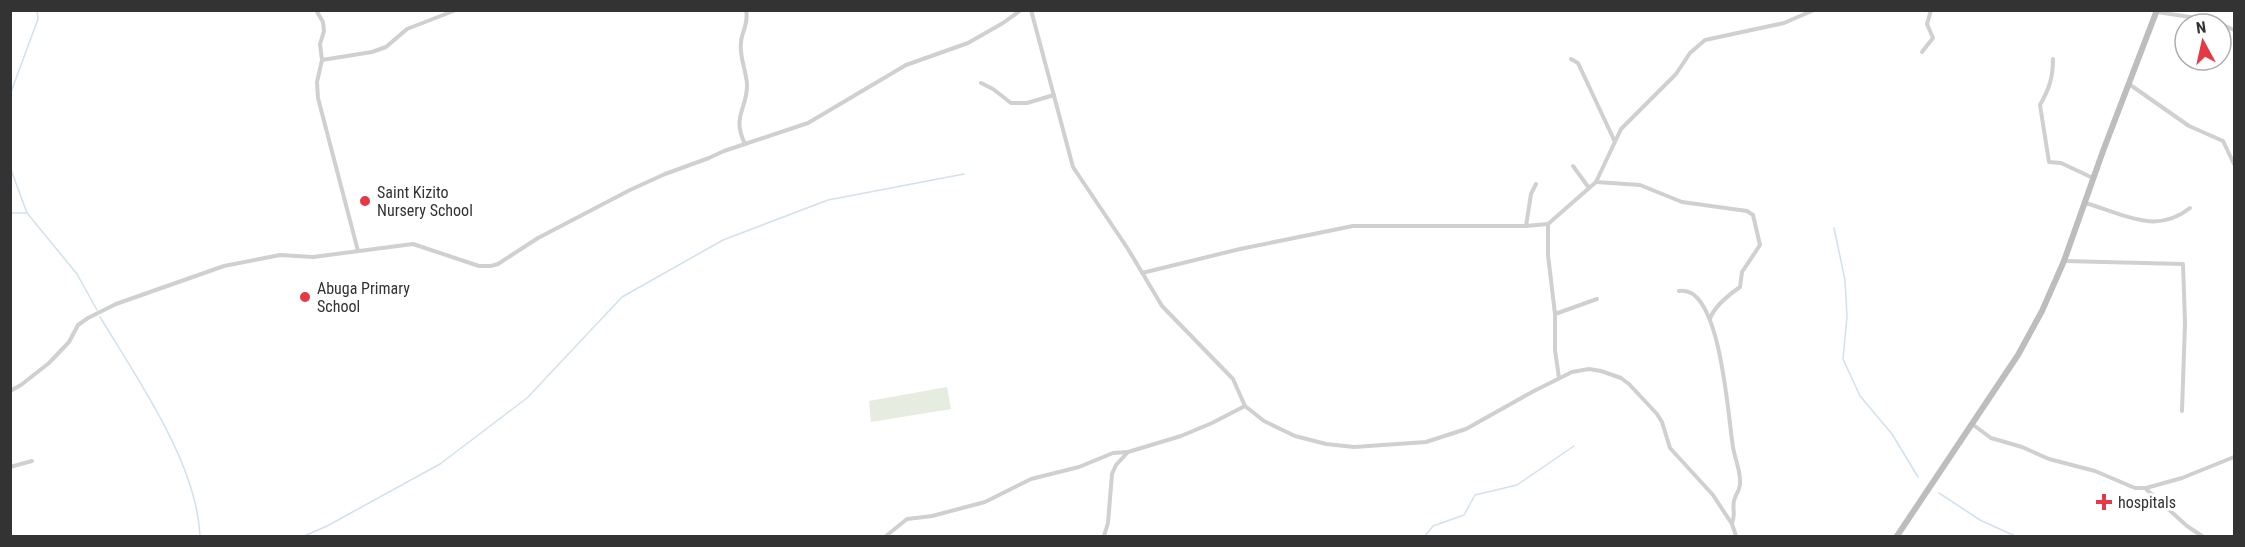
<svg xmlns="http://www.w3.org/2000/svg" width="2245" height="547" font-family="'Roboto Condensed',sans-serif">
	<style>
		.green { fill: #e6ecdf }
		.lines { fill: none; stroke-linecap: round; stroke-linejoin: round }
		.stream { stroke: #cfe2ee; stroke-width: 1.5 }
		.street { stroke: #d0d0d0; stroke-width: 4 }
		.secondary { stroke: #bdbdbd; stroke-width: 6 }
		.poi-dot { fill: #e63946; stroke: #fff; stroke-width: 2 }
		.labels { text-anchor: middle; stroke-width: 6; stroke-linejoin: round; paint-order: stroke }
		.poi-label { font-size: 16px; fill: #333; stroke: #fff; text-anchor: start }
	</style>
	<rect width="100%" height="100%" fill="#fff"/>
	<!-- green -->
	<path class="green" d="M947,387L951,409L871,422L869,401Z"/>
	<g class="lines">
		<!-- stream -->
		<g class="stream">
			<path d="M10,100L11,92L38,19L37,10"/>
			<path d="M10,167L27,213L77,274L97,310"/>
			<path d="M10,213H27"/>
			<path d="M1834,228L1845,280L1847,316L1843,359L1860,396L1892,434L1918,477"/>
			<path d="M100,317C137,378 197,464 200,536"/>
			<path d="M1939,493L1980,520L2015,536"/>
			<path d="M304,536L327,526L440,464L527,398L622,297L723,240L828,200L964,174"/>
			<path d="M1425,536L1433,526L1464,515L1475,495L1517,485L1574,446"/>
		</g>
		<!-- street -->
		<g class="street">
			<path d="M316,10L323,22L324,31L320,44L322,60"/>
			<path d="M1031,10L1073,167L1128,249L1162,306L1233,379L1245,406L1264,421L1295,436L1326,444L1354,447L1426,442L1466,429L1532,392L1572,372L1589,369L1601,371L1621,378L1629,384L1657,414L1662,422L1670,448L1713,495L1732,524L1736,536"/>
			<path d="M2157,12L2210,20L2221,24"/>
			<path d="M2221,24L2234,30"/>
			<path d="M1922,52L1933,38L1927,24L1931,10"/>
			<path d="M1571,59L1578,63L1615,142"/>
			<path d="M2053,59C2053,78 2049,89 2040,105L2049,162L2061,163L2093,178"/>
			<path d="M981,83L993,89L1011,103H1027L1054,95"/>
			<path d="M2129,84L2189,126L2223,141L2234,164"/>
			<path d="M745,144C731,116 748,108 747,84C746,70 739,56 741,42C742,31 749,23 746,10"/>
			<path d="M1573,166L1589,188"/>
			<path d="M1596,182L1640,185L1682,202L1747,211L1753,215L1760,245L1742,272L1740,287C1730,294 1714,306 1710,319"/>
			<path d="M2085,203C2122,213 2155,236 2190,208"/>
			<path d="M1548,224V255L1555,314V350L1559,378"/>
			<path d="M1526,226L1531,194L1536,184"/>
			<path d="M358,251L318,98L317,82L322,60L372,52L386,47L407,29L456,10"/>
			<path d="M2065,261L2183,264L2185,323L2182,411"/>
			<path d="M1142,273L1240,249L1353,226H1526L1548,224L1596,182L1621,129L1676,74L1690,53L1705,40L1784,23L1814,10"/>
			<path d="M1679,291C1721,283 1728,419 1733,447C1735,460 1741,471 1740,484C1740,490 1735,495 1734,501C1732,509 1736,515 1732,523"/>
			<path d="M1555,314L1597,299"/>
			<path d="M10,391L21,385L49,363L69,342L78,325L88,318L116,304L224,266L280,255L313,257L413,244L479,266H491L498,264L538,238L630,190L665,174L709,158L724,151L808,123L906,65L968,43L1003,23L1021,10"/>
			<path d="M1972,424L1991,438L2022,447L2049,459L2095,471L2135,488H2146L2182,478L2234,457"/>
			<path d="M10,467L32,461"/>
			<path d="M2146,489L2187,526L2202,536"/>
			<path d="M886,536L907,519L932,516L985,502L1031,479L1079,467L1113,453L1128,452"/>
			<path d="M1104,536L1108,523L1112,474L1116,465L1128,452L1181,436L1212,423L1245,406"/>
		</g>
		<!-- secondary -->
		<path class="secondary" d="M1897,536L2018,355L2042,311L2064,261L2103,151L2157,10"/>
	</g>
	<!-- markers -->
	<g class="poi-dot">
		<circle cx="365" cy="201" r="6"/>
		<circle cx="305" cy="297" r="6"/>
		<path d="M2101 493h6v6h6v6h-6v6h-6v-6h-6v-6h6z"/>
	</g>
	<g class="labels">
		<!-- poi labels -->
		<g class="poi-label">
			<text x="377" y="198">Saint Kizito<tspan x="377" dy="18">Nursery School</tspan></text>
			<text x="317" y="294">Abuga Primary<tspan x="317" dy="18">School</tspan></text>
			<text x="2118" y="508">hospitals</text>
		</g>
	</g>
	<!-- border -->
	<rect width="2245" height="547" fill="none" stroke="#333333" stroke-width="24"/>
	<!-- north arrow -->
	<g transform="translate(2203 42) rotate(352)"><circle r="28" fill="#ffffff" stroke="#adadad" stroke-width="1.5"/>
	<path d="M0-4.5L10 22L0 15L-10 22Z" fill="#e63946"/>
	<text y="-9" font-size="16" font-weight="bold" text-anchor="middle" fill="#333333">N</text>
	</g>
</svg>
